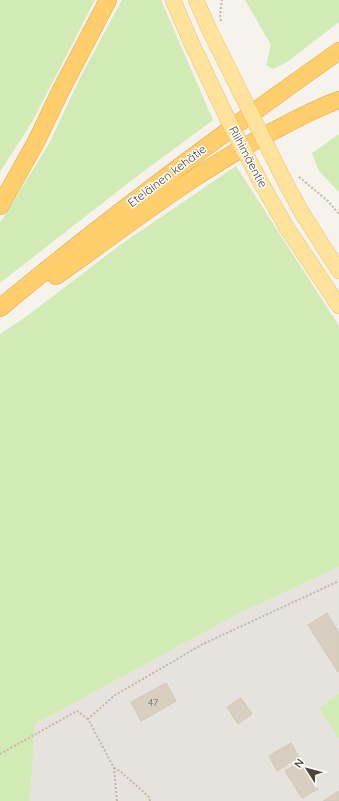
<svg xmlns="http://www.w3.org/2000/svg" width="339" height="801" font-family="Quicksand,sans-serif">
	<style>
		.industrial { fill: #e6e2dd }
		.green { fill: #d2eab5 }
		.building { fill: #d8cfc1; stroke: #d3c7b4 }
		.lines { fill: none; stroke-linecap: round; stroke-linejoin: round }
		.major-casing { stroke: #e6c16a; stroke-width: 16 }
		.highway-casing { stroke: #e0a43c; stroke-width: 18 }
		.path { stroke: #c4b79f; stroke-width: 2; stroke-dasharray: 2 2; stroke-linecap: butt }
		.major { stroke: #ffe39c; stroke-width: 15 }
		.highway { stroke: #ffcf6e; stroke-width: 17 }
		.major-bridge-casing { stroke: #e6c16a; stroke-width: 16; stroke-linecap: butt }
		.major-bridge { stroke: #ffe39c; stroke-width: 15 }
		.labels { text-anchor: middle; stroke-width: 3; stroke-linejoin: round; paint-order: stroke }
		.number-label { font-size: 10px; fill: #6e675b }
		.street-label { font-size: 12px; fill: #4b4439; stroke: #fff }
	</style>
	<rect width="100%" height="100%" fill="#f6f3ec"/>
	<!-- industrial -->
	<path class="industrial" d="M339,567V693L319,708L339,739V801H30L35,724L240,613Z"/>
	<!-- green -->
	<g class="green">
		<path d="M0,0H95L32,122L0,172Z"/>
		<path d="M122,0H161L213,120L132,180L0,283V223L50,142L81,76Z"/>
		<path d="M245,0H339V22L287,62L273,69L266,65L271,45Z"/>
		<path d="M339,134V192L319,171L312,153Z"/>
		<path d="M236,166L339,326V567L240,613L35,724L30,801H0V334L27,316L120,245Z"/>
		<path d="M339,693V739L319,708Z"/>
	</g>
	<!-- building -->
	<g class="building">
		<path d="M327,613L339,633V671L338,672L308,625Z"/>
		<path d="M166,683L176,701L141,721L131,702Z"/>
		<path d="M241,698L252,714L238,724L227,707Z"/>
		<path d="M291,743L299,757L277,771L269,756Z"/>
		<path d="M301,761L318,789L302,798L285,771Z"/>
		<path d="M339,791V801H323Z"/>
	</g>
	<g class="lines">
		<defs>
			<g id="major">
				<path d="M173,0L191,42"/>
				<path d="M196,0L210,31"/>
				<path d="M281,174L302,213L339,271"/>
				<path d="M261,183L287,228L339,306"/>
			</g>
			<g id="highway">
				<path d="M0,206L36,142L60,92L108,0"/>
				<path d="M56,276C130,224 200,168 281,127C300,117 319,107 339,100"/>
				<path d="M0,308C109,217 223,133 339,51"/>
			</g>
		</defs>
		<!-- major casing -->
		<use href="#major" class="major-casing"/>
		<!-- highway casing -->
		<use href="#highway" class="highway-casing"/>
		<!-- path -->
		<g class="path">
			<path d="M221,21L220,15L222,0"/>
			<path d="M299,177L328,201L339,214"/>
			<path d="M0,754L77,711L88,719"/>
			<path d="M114,768L121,772L149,797L150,801"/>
			<path d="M117,801L114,768L88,719L115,695L203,644L339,581"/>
		</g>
		<!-- major -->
		<use href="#major" class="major"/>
		<!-- highway -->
		<use href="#highway" class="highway"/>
		<defs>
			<g id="major-bridge">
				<path d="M210,31L281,174"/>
				<path d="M191,42L229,122L261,183"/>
			</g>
		</defs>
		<!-- major-bridge casing -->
		<use href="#major-bridge" class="major-bridge-casing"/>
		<!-- major-bridge -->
		<use href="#major-bridge" class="major-bridge"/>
	</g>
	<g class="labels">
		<!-- number labels -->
		<g class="number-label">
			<text x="153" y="706">47</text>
		</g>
		<!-- street labels -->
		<g class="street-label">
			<text transform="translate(248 157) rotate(62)" y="4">Riihimäentie</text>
			<text transform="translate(167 176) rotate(-37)" y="4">Eteläinen kehätie</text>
		</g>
	</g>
	<!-- north arrow -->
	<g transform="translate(307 769) rotate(306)" stroke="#ffffff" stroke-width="3" paint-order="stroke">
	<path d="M0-3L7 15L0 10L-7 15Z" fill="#4b4439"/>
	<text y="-6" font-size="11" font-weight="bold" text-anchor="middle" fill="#4b4439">N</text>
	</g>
</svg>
